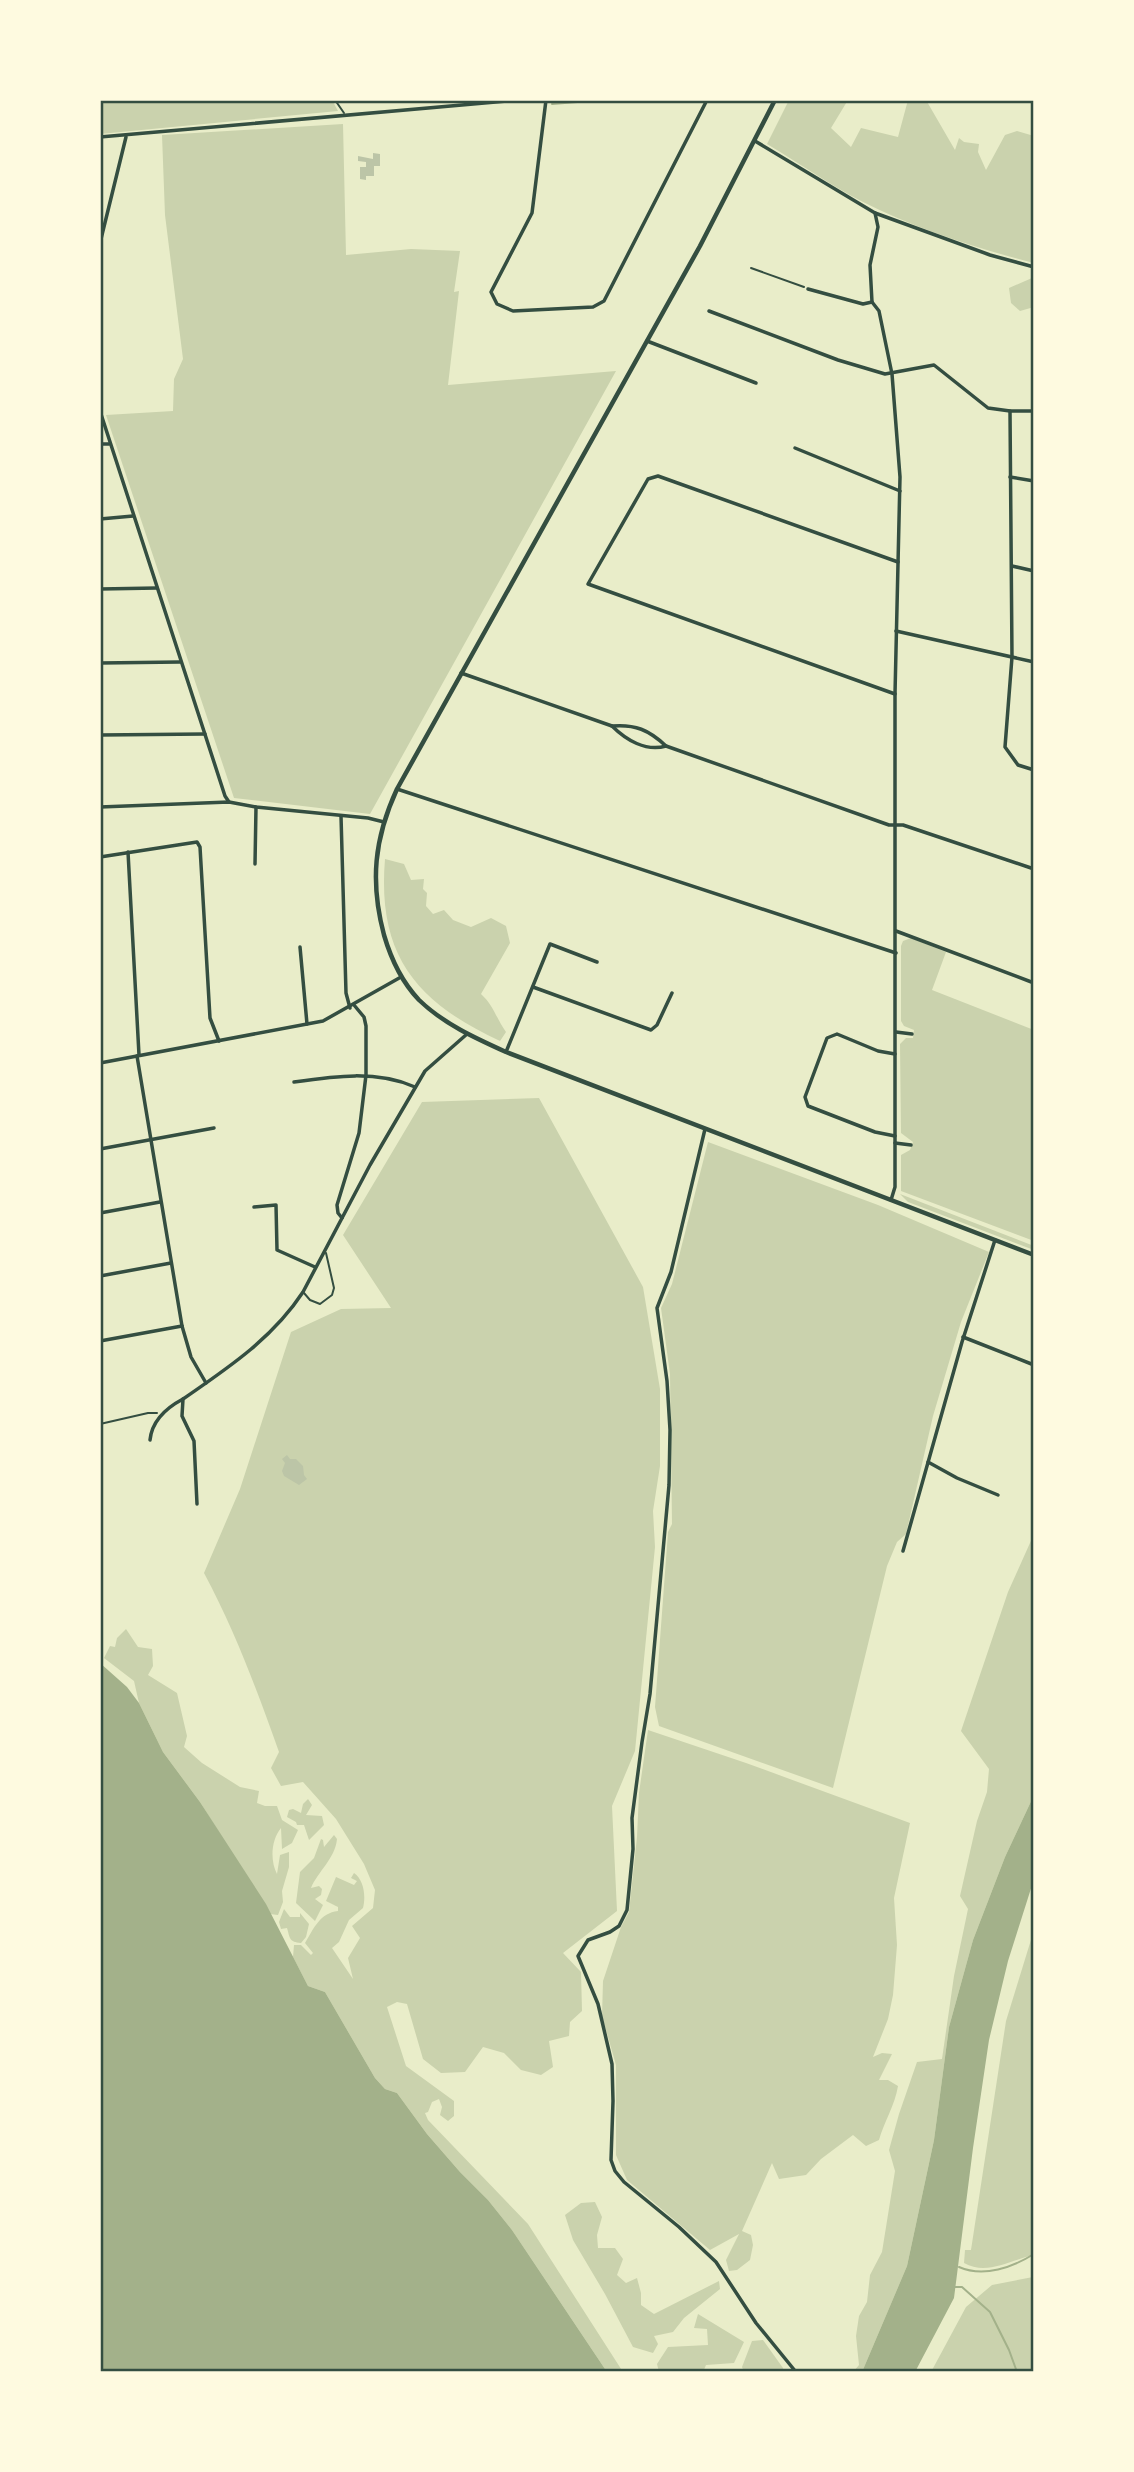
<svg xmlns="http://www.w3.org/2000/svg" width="1134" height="2472" font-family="'Asap Condensed',sans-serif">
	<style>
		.green { fill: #cad2ad }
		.water { fill: #a3b18a }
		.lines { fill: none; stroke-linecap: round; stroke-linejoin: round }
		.stream { stroke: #a3b18a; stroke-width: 2 }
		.building { fill: #bcc5a7 }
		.path { stroke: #344e41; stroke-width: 2 }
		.service { stroke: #344e41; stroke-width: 2 }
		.minor { stroke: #344e41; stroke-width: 3.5 }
		.secondary { stroke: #344e41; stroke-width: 4.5 }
		.neatline { fill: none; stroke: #344e41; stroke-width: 2.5 }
	</style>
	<rect width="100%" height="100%" fill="#e9edc9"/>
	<!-- green -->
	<g class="green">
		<path d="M100,100H332L338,111L100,134Z"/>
		<path d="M789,100H848L831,128L851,147L861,128L898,137L908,100H926L955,150L959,138L964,142L979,144L978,152L986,170L1005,135L1017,131L1034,136V263C979,249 914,228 863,202C830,185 799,163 767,144Z"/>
		<path d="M343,124L346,255L411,249L460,251L454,292L459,291L448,385L616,371L370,814L234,798L106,415L173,411L174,379L183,359L165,215L162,135Z"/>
		<path d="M1032,278L1034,281V307L1020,311L1011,303L1009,288Z"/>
		<path d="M385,859L404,864L411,880L424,879L423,889L427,893L426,906L433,914L444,910L453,920L471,927L491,918L506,926L510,943L481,994C494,1006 496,1018 506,1032L500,1041C416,1002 377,955 385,859Z"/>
		<path d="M911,938L946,952L932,990L1034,1030V1241L901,1191V1155L910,1150L913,1142L901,1133L900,1044L906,1038H913L914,1030L904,1026L901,1021V946L903,941Z"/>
		<path d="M539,1098L643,1287L660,1389V1466L653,1511L655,1547L635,1751L612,1806L617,1911L563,1953L581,1972L582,2011L570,2022L569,2036L549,2041L553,2067L541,2075L521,2070L504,2053L483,2047L465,2072L441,2073L423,2059L407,2004L397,2002L387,2007L406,2066L454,2101V2116L448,2121L440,2115L442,2107L439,2099L432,2102L428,2112L425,2113L428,2120L528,2224L623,2372H607L512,2230L488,2200L460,2172L427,2134L397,2093L385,2089L375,2078L325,1992L308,1986L293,1957L294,1945H301L311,1955L313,1953L305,1943C314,1928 320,1913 338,1911V1907L326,1901L336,1877L354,1885L357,1881L351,1878L354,1873C364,1880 366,1896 363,1908L349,1920L339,1942L332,1948L353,1979L348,1958L360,1938L352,1926L373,1908L375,1890L364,1864L336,1819L303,1782L281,1786L271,1768L279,1752C257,1690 235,1631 204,1573L240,1489L291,1332L341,1309L391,1308L343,1235L422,1102Z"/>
		<path d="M708,1142L878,1205L989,1252L961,1322L933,1416L906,1534L897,1542L887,1566L833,1788L659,1726L655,1707L668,1532L672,1524L670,1374L661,1308L672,1284Z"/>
		<path d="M900,1194L1034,1246V1250L908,1202Z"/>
		<path d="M1034,1534V1795L1005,1857L973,1940L949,2027L934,2140L907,2266L862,2372H853L859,2365L856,2336L859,2316L867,2302L870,2275L882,2252L895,2171L889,2150L899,2114L917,2062L942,2059L954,1976L968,1909L960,1896L977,1821L987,1792L989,1769L961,1731L1008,1592Z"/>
		<path d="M126,1629L138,1647L152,1649L153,1666L148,1675L177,1693L187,1736L184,1747L202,1763L240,1787L259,1791L257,1803L265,1806H277L282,1820L298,1830L292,1843L282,1849L281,1828C271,1840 270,1861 277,1874L280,1855L289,1852V1867L282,1891L283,1902L278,1915L270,1914L200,1802L163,1752L139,1703L134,1681L104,1658L110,1646L115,1647L117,1638Z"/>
		<path d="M648,1730L746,1763L910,1823L894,1898L897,1945L893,1995L888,2019L873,2057L882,2053L892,2054L879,2080H888L898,2086C895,2105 884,2122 879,2140L866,2146L853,2135L821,2159L806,2175L779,2179L772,2163L742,2231L751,2235L753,2245L750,2260L737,2270L729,2271L726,2260L739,2234L710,2250L627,2180L616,2155V2065L602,2016L603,1981L621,1927L629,1912L637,1837L639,1793Z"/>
		<path d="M308,1799L312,1805L306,1815L322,1816L324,1825L309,1840L304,1825H297L296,1822L287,1817L289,1810L293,1809L301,1813L303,1804Z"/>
		<path d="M334,1835L337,1839C335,1859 318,1871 311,1888L319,1886L322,1889L321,1895L315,1899L323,1905L315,1921L296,1903L300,1872L314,1858L321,1839L323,1840L324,1847Z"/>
		<path d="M284,1909L290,1917H300V1913L309,1924L306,1937L301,1943C289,1942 290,1938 287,1928L281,1929L279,1922Z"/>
		<path d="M1034,1930V2255C1010,2260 987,2276 964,2263L965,2250H971L1006,2021Z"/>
		<path d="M595,2202L602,2217L597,2235L598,2248H615L623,2259L617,2275L626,2283L637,2278L641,2293V2305L654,2314L719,2281L720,2289L684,2318L673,2332L654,2336L658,2344L653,2353L633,2347L605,2294L573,2240L565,2215L581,2203Z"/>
		<path d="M1034,2275V2372H931L966,2307L992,2285L1033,2277Z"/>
		<path d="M698,2314L744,2342L734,2363L706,2365L703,2372H659L657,2364L668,2347L708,2345L707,2329L694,2328Z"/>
		<path d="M763,2340L783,2368L784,2372H744L742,2367L752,2341Z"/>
	</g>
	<!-- water -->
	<g class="water">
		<path d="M100,1663L127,1687L139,1703L163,1752L200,1802L266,1904L308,1986L325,1992L375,2078L385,2089L397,2093L427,2134L460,2172L488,2200L512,2230L607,2372H100Z"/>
		<path d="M1034,1795V1879L1008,1961L989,2040L973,2148L954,2298L915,2372H862L907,2266L934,2140L949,2027L973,1940L1005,1857Z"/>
	</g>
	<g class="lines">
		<!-- stream -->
		<g class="stream">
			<path d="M552,104L603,100"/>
			<path d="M959,2267C984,2278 1013,2267 1034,2254"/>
			<path d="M954,2287H962L990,2312L1009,2350L1017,2372"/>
		</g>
	</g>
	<!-- building -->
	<g class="building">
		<path d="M373,153L380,154V166H374V176H366V180L360,179V167H366V162L358,161V156L373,159Z"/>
		<path d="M287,1455L290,1459H296L303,1466L304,1475L307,1479L299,1485L284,1476L282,1471L285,1463L282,1459Z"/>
	</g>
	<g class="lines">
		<!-- path -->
		<g class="path">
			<path d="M751,268L804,287"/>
			<path d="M100,1424L148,1413H157"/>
		</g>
		<!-- service -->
		<g class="service">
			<path d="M335,100L344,113"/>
			<path d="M304,1293L310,1300L320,1304L332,1295L334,1288L326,1253"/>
		</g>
		<!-- minor -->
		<g class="minor">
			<path d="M546,100L532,213L491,292L497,304L513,311L593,307L604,301L707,100"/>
			<path d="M100,137L518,100"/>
			<path d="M755,141L875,213L990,255L1034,267"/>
			<path d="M875,213L878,227L870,265L872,302L879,311L892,374L900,477L895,694V1187L891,1200"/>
			<path d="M100,243L126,137"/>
			<path d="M808,289L863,304L872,302"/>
			<path d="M709,311L838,360L885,374L934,365L988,408L1010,411H1034"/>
			<path d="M647,341L756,383"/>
			<path d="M100,411L225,796L229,802"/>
			<path d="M1010,411L1012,657L1005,747L1018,765L1034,770"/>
			<path d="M100,444H109"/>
			<path d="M795,448L900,491"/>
			<path d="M1010,477L1034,481"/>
			<path d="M100,519L133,516"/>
			<path d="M1012,566L1034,571"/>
			<path d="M100,589L157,588"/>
			<path d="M896,631L1034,662"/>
			<path d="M100,663L180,662"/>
			<path d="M461,673L612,726C626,740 646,752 666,746"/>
			<path d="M895,694L588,584L648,479L658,476L898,562"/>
			<path d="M612,726C635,724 649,730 666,746L889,825H903L1034,869"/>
			<path d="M100,735L205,734"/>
			<path d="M397,789L896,953"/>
			<path d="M100,807L229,802L256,807L368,818L384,822"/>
			<path d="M341,816L346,993L350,1008"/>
			<path d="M128,852L139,1055"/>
			<path d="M100,857L197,842L200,847L210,1018L219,1041"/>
			<path d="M255,864L256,807"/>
			<path d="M896,931L1034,983"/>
			<path d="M300,947L307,1024"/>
			<path d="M533,987L651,1030L657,1025L672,993"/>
			<path d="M896,1032L912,1034"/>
			<path d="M506,1052L550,944L597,962"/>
			<path d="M137,1056L182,1326L191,1357L206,1383"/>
			<path d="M100,1063L323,1021L401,977"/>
			<path d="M294,1082C335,1076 376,1070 415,1087"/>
			<path d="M705,1129L671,1272L657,1308L667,1381L670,1430L669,1485L650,1694L642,1742L632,1818L633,1849L627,1910L619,1926L610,1932L588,1940L578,1956L598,2004L612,2064L613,2101L611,2160L615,2171L624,2182L679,2227L716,2262L756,2323L796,2372"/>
			<path d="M895,1136L875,1132L808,1106L805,1097L827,1038L837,1034L878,1051L895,1054"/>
			<path d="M895,1143L911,1145"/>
			<path d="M100,1149L214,1128"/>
			<path d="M254,1207L276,1205L277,1250L315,1267"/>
			<path d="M100,1213L160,1202"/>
			<path d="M342,1218L338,1213L337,1205L359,1133L366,1075V1026L364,1017L354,1005"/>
			<path d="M100,1276L171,1263"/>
			<path d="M963,1337L1034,1365"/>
			<path d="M100,1341L182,1326"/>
			<path d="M150,1440C152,1420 166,1408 183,1399"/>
			<path d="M928,1462L957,1478L998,1495"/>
			<path d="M197,1504L194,1441L182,1416L183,1399C228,1368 273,1338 303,1292L370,1165L425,1071L467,1034"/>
			<path d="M903,1551L962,1342L995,1240"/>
		</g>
		<!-- secondary -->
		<path class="secondary" d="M775,100L700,246L397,789C374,839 370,882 384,935C391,959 401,981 419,1000C444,1024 475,1038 506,1052L1034,1255"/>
	</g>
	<!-- border -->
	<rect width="1134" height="2472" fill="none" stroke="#fefae0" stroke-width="203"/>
	<rect x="102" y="102" width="930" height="2268" class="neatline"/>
</svg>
